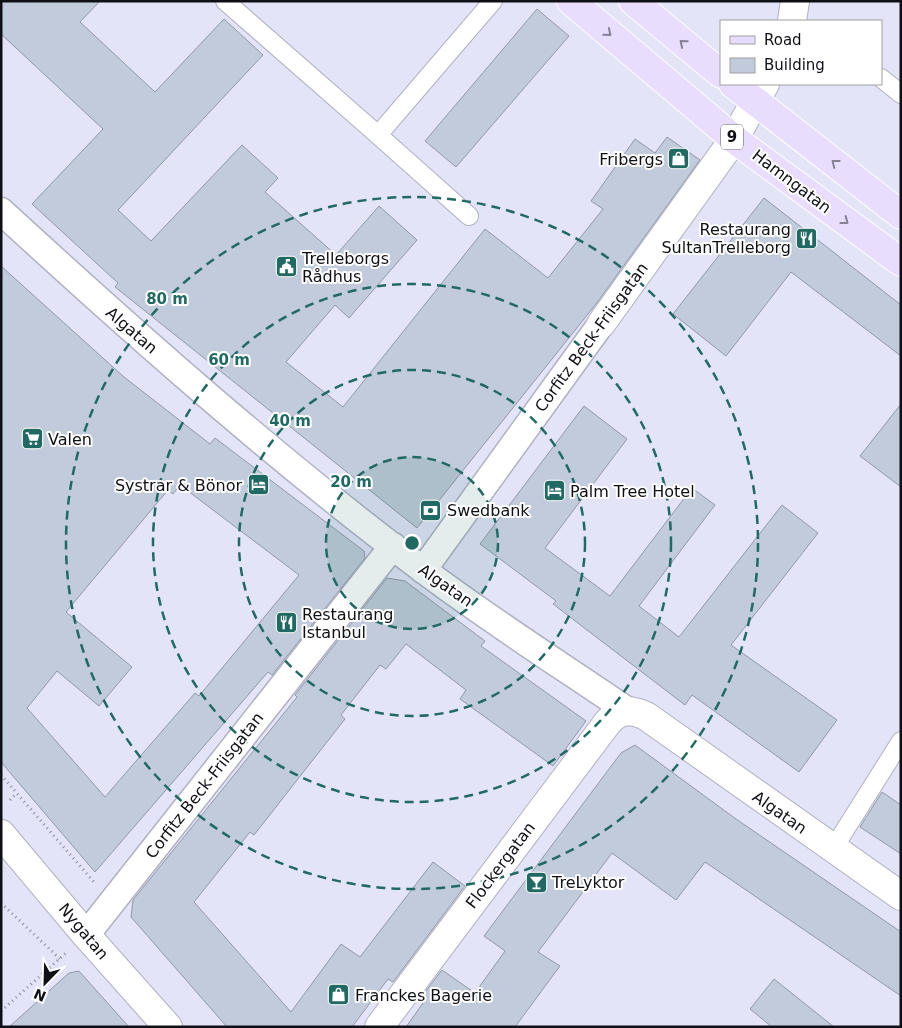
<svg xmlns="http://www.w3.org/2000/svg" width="902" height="1028" font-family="'DejaVu Sans',sans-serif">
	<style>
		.building { fill: #c2cbdb; stroke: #9199a8; fill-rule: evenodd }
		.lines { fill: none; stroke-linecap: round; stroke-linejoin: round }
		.service-casing { stroke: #b0b1c3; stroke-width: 20 }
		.pedestrian-casing { stroke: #b0b1c3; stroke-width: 29 }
		.minor-casing { stroke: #b0b1c3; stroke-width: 30 }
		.primary-casing { stroke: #fff; stroke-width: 30 }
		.path { stroke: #8b8c99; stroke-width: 3; stroke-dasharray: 1 4; stroke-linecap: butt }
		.service { stroke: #fff; stroke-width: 18 }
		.pedestrian { stroke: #fff; stroke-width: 26 }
		.minor { stroke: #fff; stroke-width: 28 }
		.primary { stroke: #e9ddfe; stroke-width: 28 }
		.oneway { stroke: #878196 }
		.ring { fill: none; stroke: #206a63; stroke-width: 2.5; stroke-dasharray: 9 6 }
		.labels { text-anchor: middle; stroke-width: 4; stroke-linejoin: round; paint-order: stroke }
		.shield { fill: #fff; stroke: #57585c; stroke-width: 1 }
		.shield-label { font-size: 15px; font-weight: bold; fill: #0f1016 }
		.poi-label { font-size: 16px; fill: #0f1016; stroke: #fff; text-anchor: start }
		.street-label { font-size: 16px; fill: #0f1016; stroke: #fff }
		.centre { fill: #206a63; stroke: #fff; stroke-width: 2.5 }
		.ring-label { font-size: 15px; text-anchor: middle; font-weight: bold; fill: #206a63; stroke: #fff; stroke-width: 4; stroke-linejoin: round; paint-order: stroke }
	</style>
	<rect width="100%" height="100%" fill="#e3e4f7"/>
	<!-- building -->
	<g class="building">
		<path d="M1,1H100L80,22L155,92L224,19L263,55L118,210L151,241L242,145L278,178L265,192L336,255L379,206L417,240L349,318L335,305L286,362L343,407L485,229L548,278L603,209L591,201L635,139L655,153L667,137L700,160L596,304L417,528L115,287L118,283L32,204L103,129L1,34Z"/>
		<path d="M537,9L569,36L456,167L425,141Z"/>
		<path d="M764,198L901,305V356L791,272L726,356L673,314Z"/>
		<path d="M1,266L124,377L210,444L215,438L364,551L365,558L272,675L268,672L95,872L1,762ZM180,485L299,575L199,696L195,693L105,797L27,708L57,671L99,706L132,667L66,612L168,490L173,494Z"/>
		<path d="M901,404V487L860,456Z"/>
		<path d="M584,406L627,439L545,548L610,596L692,488L715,505L639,606L679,637L782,505L818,533L731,645L837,720L799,772L692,695L685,705L553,604L556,601L480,544Z"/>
		<path d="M387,578L405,581L485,641L481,646L586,721L553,766L460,699L466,690L406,644L386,669L380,665L341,715L345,719L254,835L250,832L194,902L291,1012L341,944L360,957L433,862L465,886L393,982L388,979L352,1027H227L131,917L133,900L297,697L295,695Z"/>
		<path d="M635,745L736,819L901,932V996L705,862L676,900L612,853L538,952L560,966L515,1027H406L423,1003L419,1000L442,970L475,993L505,951L484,936L621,753Z"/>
		<path d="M882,792L901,805V854L860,827Z"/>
		<path d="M79,971L129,1027H9L69,973Z"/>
		<path d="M774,979L834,1027H772L750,1009Z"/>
	</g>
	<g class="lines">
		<defs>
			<g id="service">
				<path d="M225,1L378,135L493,1"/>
				<path d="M881,78L901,94"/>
				<path d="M378,135L469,216"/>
				<path d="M833,849L901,741"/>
			</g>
			<g id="pedestrian">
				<path d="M1,211C137,336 275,458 422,569C488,619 559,664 628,711"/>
				<path d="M423,570L601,324"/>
				<path d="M86,935L393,546"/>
			</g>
			<g id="minor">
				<path d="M792,21L795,1"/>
				<path d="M601,324L734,139L765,84"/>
				<path d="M1,834L86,935L168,1027"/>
				<path d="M379,1027L608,722C620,709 630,709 646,716L901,896"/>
			</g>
			<g id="primary">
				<path d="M571,1L734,139L901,262"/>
				<path d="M633,1L721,74"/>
				<path d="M733,84L901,215"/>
			</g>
		</defs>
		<!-- service casing -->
		<use href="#service" class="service-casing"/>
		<!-- pedestrian casing -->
		<use href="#pedestrian" class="pedestrian-casing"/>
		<!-- minor casing -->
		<use href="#minor" class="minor-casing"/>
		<!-- primary casing -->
		<use href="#primary" class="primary-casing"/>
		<!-- path -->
		<g class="path">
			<path d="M1,775L94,882"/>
			<path d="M10,800L17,793"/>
			<path d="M1,903L60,959"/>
			<path d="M1,1011L66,953"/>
		</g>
		<!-- service -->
		<use href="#service" class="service"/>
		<!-- pedestrian -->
		<use href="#pedestrian" class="pedestrian"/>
		<!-- minor -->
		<use href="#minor" class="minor"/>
		<!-- primary -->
		<use href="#primary" class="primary"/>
	</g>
	<!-- one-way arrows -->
	<defs><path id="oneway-chevron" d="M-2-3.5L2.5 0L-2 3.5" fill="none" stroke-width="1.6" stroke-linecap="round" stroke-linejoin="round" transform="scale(1.25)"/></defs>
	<g class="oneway">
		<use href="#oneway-chevron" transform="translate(608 33) rotate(40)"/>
		<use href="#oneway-chevron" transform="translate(683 43) rotate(-140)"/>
		<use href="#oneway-chevron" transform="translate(835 163) rotate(-142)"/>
		<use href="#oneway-chevron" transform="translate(845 221) rotate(37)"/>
	</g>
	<!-- distance rings -->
	<circle cx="412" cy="543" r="86" fill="#206a63" fill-opacity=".12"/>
	<g class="ring">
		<circle cx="412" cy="543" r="86"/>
		<circle cx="412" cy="543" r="173"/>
		<circle cx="412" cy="543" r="259"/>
		<circle cx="412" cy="543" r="346"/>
	</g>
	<!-- icons -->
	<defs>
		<symbol id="shop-square" viewBox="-11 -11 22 22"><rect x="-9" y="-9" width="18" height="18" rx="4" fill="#206a63" stroke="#fff"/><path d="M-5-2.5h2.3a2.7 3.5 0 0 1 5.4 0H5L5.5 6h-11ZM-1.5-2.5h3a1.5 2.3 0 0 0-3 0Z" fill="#fff"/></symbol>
		<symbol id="restaurant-square" viewBox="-11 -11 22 22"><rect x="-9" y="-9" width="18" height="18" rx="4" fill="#206a63" stroke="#fff"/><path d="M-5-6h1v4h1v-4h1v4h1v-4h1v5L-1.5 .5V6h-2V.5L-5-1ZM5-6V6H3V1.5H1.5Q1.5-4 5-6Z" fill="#fff"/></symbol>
		<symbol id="civic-square" viewBox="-11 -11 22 22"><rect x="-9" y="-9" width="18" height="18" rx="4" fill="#206a63" stroke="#fff"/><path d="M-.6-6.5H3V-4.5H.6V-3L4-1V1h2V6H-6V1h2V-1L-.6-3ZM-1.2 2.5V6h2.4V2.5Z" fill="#fff"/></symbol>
		<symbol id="supermarket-square" viewBox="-11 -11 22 22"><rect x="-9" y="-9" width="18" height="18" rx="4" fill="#206a63" stroke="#fff"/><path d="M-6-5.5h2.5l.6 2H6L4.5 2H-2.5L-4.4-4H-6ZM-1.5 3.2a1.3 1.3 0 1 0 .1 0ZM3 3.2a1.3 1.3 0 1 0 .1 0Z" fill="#fff"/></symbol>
		<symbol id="hotel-square" viewBox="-11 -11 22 22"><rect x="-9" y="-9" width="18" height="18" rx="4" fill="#206a63" stroke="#fff"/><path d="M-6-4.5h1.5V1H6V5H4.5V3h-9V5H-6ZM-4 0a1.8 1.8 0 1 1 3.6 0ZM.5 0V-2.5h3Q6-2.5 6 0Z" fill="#fff"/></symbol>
		<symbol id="bank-square" viewBox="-11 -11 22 22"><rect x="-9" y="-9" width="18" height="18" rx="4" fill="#206a63" stroke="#fff"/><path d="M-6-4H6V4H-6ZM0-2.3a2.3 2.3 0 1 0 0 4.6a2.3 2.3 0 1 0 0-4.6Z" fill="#fff"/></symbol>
		<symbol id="bar-square" viewBox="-11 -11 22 22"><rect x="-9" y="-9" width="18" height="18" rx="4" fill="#206a63" stroke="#fff"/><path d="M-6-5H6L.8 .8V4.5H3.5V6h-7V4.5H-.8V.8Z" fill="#fff"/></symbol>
	</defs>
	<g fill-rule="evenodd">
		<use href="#shop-square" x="666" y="146" width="25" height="25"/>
		<use href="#restaurant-square" x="794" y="226" width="25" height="25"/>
		<use href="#civic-square" x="274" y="254" width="25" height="25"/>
		<use href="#supermarket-square" x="20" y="426" width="25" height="25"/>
		<use href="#hotel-square" x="246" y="472" width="25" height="25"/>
		<use href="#hotel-square" x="542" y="478" width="25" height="25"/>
		<use href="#bank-square" x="418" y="498" width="25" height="25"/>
		<use href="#restaurant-square" x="274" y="610" width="25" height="25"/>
		<use href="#bar-square" x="524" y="870" width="25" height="25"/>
		<use href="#shop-square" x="326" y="982" width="25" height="25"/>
	</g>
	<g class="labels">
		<!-- shield labels -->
		<rect class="shield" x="721" y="124.5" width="22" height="25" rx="4"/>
		<g class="shield-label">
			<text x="732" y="142">9</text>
		</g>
		<!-- poi labels -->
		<g class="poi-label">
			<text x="663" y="165" text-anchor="end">Fribergs</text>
			<text x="791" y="235" text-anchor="end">Restaurang<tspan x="791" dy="18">SultanTrelleborg</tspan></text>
			<text x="302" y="264">Trelleborgs<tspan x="302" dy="18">Rådhus</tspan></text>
			<text x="48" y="445">Valen</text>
			<text x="242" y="491" text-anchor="end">Systrar &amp; Bönor</text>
			<text x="570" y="497">Palm Tree Hotel</text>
			<text x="447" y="516">Swedbank</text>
			<text x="302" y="620">Restaurang<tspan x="302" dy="18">Istanbul</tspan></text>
			<text x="552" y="888">TreLyktor</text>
			<text x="355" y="1001">Franckes Bagerie</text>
		</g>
		<!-- street labels -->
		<g class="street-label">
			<text transform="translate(792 181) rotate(37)" y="6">Hamngatan</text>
			<text transform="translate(132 330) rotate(41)" y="6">Algatan</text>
			<text transform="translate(591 337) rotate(-54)" y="6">Corfitz Beck-Friisgatan</text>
			<text transform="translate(446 585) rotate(35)" y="6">Algatan</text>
			<text transform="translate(204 785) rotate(-52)" y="6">Corfitz Beck-Friisgatan</text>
			<text transform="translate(780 812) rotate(35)" y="6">Algatan</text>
			<text transform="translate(500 865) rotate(-53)" y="6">Flockergatan</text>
			<text transform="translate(84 931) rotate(50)" y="6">Nygatan</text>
		</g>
	</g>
	<circle cx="412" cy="543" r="8" class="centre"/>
	<g class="ring-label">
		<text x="167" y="304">80 m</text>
		<text x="229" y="365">60 m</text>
		<text x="290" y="426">40 m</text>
		<text x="351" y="487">20 m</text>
	</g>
	<!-- border -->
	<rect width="902" height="1028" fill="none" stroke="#0f1016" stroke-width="5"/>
	<!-- legend -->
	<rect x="720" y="20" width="162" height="65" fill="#ffffff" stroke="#9f9fa2"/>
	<rect x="730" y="36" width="25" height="8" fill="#e9ddfe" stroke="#9f9fa2"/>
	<text x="764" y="45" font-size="15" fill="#0f1016">Road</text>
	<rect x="730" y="58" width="25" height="15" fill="#c2cbdb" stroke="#9f9fa2"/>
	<text x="764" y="70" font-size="15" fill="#0f1016">Building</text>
	<!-- north arrow -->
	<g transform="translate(45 983) rotate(203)" stroke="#ffffff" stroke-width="4" paint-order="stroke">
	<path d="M0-4L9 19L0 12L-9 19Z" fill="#0f1016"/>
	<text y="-8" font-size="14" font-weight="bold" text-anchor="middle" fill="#0f1016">N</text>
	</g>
</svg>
